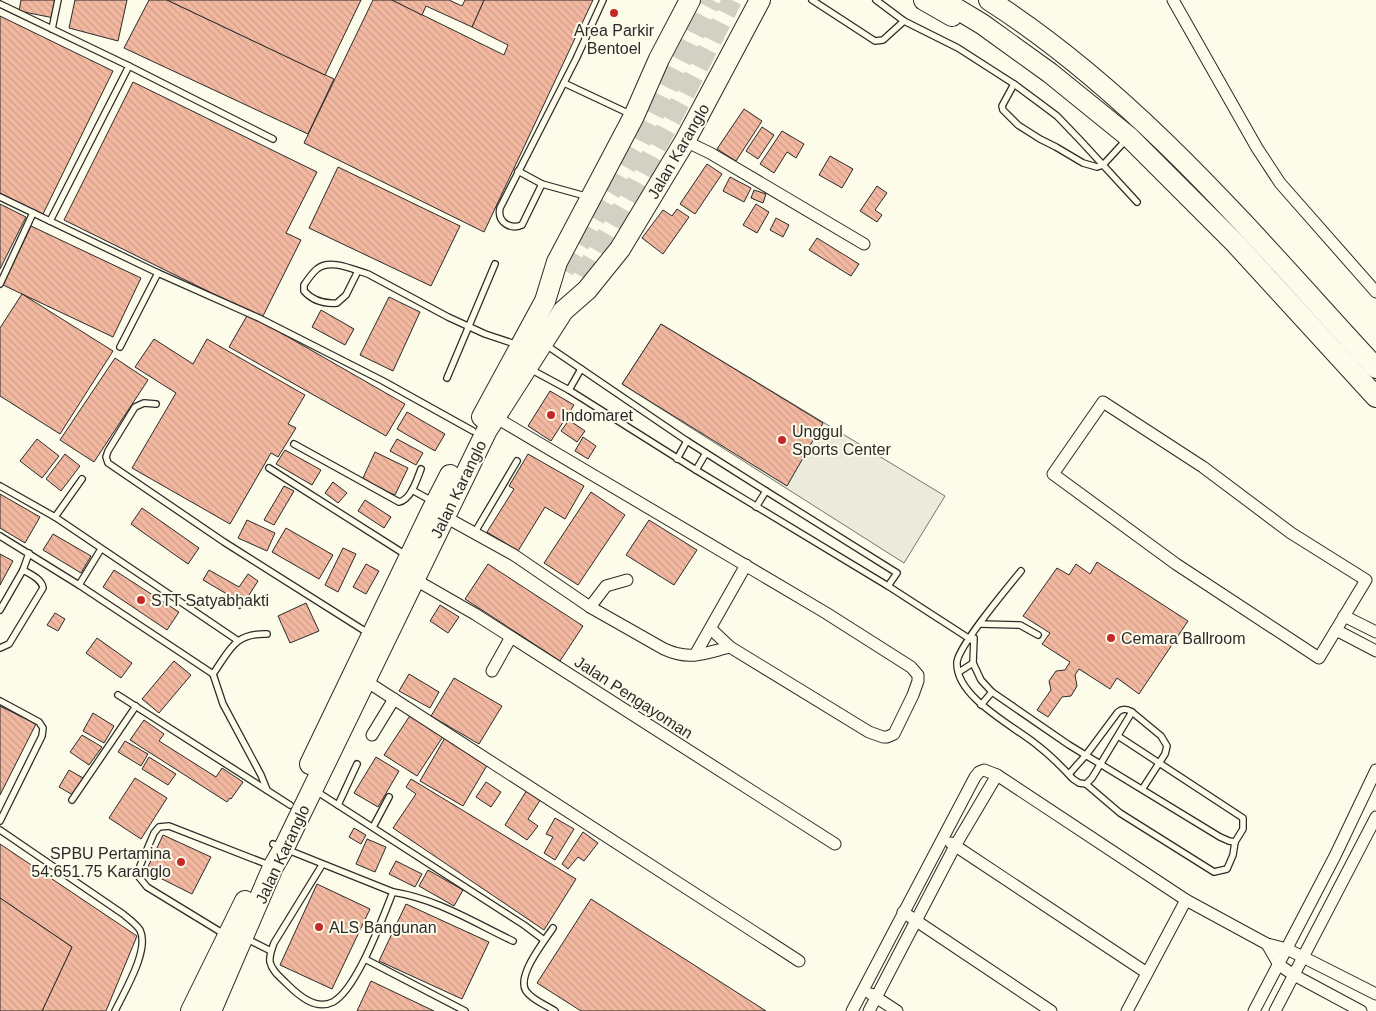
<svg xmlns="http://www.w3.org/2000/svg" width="1376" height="1011" font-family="Helvetica,sans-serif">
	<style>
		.pitch { fill: #ecebdb; stroke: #74746e }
		.building { fill: url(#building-back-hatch); stroke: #2b2b2b }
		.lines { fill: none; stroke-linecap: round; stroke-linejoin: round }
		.highway-tunnel { stroke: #d3d1c4; stroke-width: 20; stroke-dasharray: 20 10; stroke-linecap: butt }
		.lane-casing { stroke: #2b2b2b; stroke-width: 8 }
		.street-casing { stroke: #2b2b2b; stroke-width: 13 }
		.highway-casing { stroke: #2b2b2b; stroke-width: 22 }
		.lane { stroke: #fdfbea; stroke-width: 5.5 }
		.street { stroke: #fdfbea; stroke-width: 11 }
		.highway { stroke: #fdfbea; stroke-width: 20 }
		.poi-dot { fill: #c62828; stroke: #fdfbea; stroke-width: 2 }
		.labels { text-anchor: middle; stroke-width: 4; stroke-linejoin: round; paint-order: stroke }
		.poi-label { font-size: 16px; fill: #2b2b2b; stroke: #fdfbea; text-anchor: start }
		.street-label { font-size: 16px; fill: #2b2b2b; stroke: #fdfbea }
	</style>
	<defs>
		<pattern id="building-back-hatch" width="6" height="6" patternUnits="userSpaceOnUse" patternTransform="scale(1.25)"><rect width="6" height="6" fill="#f2b8a0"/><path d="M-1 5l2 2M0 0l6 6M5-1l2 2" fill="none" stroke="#d09e8a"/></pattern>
	</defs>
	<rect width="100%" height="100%" fill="#fdfbea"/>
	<!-- pitch -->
	<path class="pitch" d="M661,324L945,496L904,563L622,384Z"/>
	<!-- building -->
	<g class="building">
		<path d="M21,0H57L54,18L19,11Z"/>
		<path d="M75,0H127L118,41L69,28Z"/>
		<path d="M149,0H167L334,79L308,134L124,48Z"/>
		<path d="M167,0H361L325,75Z"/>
		<path d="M373,0H392L504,55L508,45L472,27L484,0H593L484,232L304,143Z"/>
		<path d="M392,0H449L462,6L465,0H484L472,27L426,6L422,15Z"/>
		<path d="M0,16L113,71L43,214L0,193Z"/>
		<path d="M133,82L317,172L286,233L301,240L262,318L64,220Z"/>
		<path d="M744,109L762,121L736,161L717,149Z"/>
		<path d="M762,127L774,135L758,159L746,151Z"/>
		<path d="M782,131L804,144L796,158L787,152L774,173L760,164Z"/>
		<path d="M830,156L853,169L842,188L819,175Z"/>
		<path d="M707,164L722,174L695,214L680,204Z"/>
		<path d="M338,167L460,226L431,286L309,228Z"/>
		<path d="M730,177L751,188L744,202L723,191Z"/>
		<path d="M877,186L887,193L875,210L882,215L877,222L860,211Z"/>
		<path d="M754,190L766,194L763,203L751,198Z"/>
		<path d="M0,204L26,217L0,269Z"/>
		<path d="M756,204L769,212L757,233L743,225Z"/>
		<path d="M677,209L689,217L663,254L642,238L663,210L672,216Z"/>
		<path d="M776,218L789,225L783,237L770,230Z"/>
		<path d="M31,226L141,278L113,337L3,285Z"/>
		<path d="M817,238L859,264L851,276L809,250Z"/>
		<path d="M22,294L113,351L60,434L0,396V328Z"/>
		<path d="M389,297L420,312L393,371L360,355Z"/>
		<path d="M321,310L354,329L345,345L312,327Z"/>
		<path d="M248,314L405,404L386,436L229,347Z"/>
		<path d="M661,324L823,423L787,486L622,384Z"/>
		<path d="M154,339L193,364L207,339L305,395L288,424L296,428L278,457L271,453L230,524L132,468L176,393L135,367Z"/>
		<path d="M115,358L148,380L94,462L60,440Z"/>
		<path d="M550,391L574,405L551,441L528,426Z"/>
		<path d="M407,412L445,434L435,451L397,429Z"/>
		<path d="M569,420L585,431L577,442L561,431Z"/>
		<path d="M583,437L596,446L588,459L575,451Z"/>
		<path d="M37,439L59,456L42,478L20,461Z"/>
		<path d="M397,439L423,453L416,465L390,451Z"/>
		<path d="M285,450L321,470L312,485L276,464Z"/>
		<path d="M375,452L408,468L395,495L362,480Z"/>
		<path d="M65,454L80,466L61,491L46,479Z"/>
		<path d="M528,454L584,486L565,519L545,507L518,551L487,532L514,489L509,486Z"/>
		<path d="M333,482L347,493L338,503L325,493Z"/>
		<path d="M284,486L294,491L274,525L264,520Z"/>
		<path d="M591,492L625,515L578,585L544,563Z"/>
		<path d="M0,494L40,517L25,543L0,528Z"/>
		<path d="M365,500L391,517L384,528L358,511Z"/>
		<path d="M142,508L199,548L188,564L131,524Z"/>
		<path d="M247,520L275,533L267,551L238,538Z"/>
		<path d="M649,520L697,550L674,585L626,555Z"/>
		<path d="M286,528L333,555L319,579L272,552Z"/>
		<path d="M53,534L91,556L81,573L43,550Z"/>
		<path d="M343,548L356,554L338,592L325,585Z"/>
		<path d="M0,554L13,561L0,585Z"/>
		<path d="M1097,562L1188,621L1139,694L1117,678L1110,689L1079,669L1075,675L1077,686L1071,696L1062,697L1048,717L1037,710L1051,690L1049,681L1056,671L1065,670L1070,662L1042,644L1050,633L1023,616L1057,568L1069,575L1076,564L1090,574Z"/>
		<path d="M366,564L379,571L366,594L353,587Z"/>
		<path d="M488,564L583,626L560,661L465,599Z"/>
		<path d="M114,570L179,612L167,630L103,587Z"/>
		<path d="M209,570L239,587L248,574L258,581L240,609L229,602L232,597L203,580Z"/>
		<path d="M306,603L319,631L290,643L278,616Z"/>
		<path d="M440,605L459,617L448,633L430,621Z"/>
		<path d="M55,613L65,619L58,631L47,625Z"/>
		<path d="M97,638L132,663L121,678L86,653Z"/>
		<path d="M174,661L191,675L159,713L142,699Z"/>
		<path d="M409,674L439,692L430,708L399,691Z"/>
		<path d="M454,678L502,706L479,744L431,716Z"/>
		<path d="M0,706L36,724L0,795Z"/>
		<path d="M93,713L114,726L104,743L83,731Z"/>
		<path d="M411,714L444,735L417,776L384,755Z"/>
		<path d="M144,720L164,734L159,741L216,777L222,768L243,782L231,799L230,798L227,802L130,740Z"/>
		<path d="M82,735L102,747L89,765L70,752Z"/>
		<path d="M446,736L489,762L463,806L420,781Z"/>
		<path d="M125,741L148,754L141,766L118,752Z"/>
		<path d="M149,757L176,774L168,785L142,769Z"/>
		<path d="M376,757L399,771L378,807L354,793Z"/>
		<path d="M69,770L83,778L73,795L59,787Z"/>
		<path d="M135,778L167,798L141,839L109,818Z"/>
		<path d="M411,779L576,879L544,930L393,828L416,794L406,787Z"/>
		<path d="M486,782L501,792L491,807L476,797Z"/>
		<path d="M527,790L541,799L528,819L538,826L527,840L505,825Z"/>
		<path d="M555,818L574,829L555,860L544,853L553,837L546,834Z"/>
		<path d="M354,828L366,835L361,844L349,837Z"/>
		<path d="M583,832L598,843L584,861L578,857L568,869L562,864Z"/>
		<path d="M163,835L211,857L192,894L146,871Z"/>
		<path d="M367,839L386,847L375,872L356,864Z"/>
		<path d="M0,844L137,936L106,1011H42L72,947L0,898Z"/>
		<path d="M396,861L422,874L415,887L389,874Z"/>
		<path d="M428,870L463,890L454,906L419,886Z"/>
		<path d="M317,884L370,909L332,989L280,965Z"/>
		<path d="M0,898L72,947L42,1011H0Z"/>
		<path d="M591,899L766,1011H581L537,983Z"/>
		<path d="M406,904L489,942L462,999L379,961Z"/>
		<path d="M371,981L434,1011H357Z"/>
	</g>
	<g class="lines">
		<!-- highway-tunnel -->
		<g class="highway-tunnel">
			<path d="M564,270L639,145L712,0"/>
			<path d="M582,277C636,187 686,94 732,0"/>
		</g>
		<defs>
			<g id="lane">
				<path d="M812,0L875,41L883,40L904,21"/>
				<path d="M876,0L904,21L958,48L1014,84L1041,104L1057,116L1080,140L1137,202"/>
				<path d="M0,4L129,66L273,139"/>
				<path d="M52,29L58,0"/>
				<path d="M564,83L630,114"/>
				<path d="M1014,84L1002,106L1003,110L1018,125L1040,139L1056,147L1083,163L1097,167L1103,165L1126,140"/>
				<path d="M518,171L542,184L589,197"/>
				<path d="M542,184L522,225C510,230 497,222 500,208L576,59L603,0"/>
				<path d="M0,197L158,273L259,318L383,381L473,431"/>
				<path d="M50,221L129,66"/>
				<path d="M358,271L346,295L337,303C324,304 312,300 304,291V285C308,279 312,273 317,269C330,258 354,270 368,274L448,317L485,334L518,345"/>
				<path d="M0,284L33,213"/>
				<path d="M546,345L687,441L766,491L756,507"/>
				<path d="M120,347L158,273"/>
				<path d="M530,369L569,390L696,470L888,586L973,641"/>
				<path d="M447,378L495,264"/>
				<path d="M569,390L581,369"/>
				<path d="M156,404L144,403L135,407L108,451L106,457L108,463L224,542L368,633"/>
				<path d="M294,444L399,502C411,500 417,479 421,469"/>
				<path d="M677,459L687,441"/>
				<path d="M269,468L406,555"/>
				<path d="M696,470L706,453"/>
				<path d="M0,486L55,517L237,640"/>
				<path d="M412,490L432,501"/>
				<path d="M766,491L897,573L888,586"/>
				<path d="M55,517L82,479"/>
				<path d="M475,532L517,461"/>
				<path d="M0,536L79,585L213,674L223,704L261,775L267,790"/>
				<path d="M1021,571C1008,587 959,645 957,662C955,697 1014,726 1037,745C1050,755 1062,767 1073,779L1079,783L1086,784L1120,813L1214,872L1227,869L1233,855L1235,842L1243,829V818L1118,736"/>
				<path d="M79,585L101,549"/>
				<path d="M0,610L23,570L29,553"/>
				<path d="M980,624L1020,625L1038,635"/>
				<path d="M974,638L973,663L981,680L992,692L1069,745L1220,837L1229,841L1235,842"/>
				<path d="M0,648L9,644L43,588C42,579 30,574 23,570"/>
				<path d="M959,672L973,663"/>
				<path d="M213,674C230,650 234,633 267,634"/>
				<path d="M118,695L290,805"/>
				<path d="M0,701L39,722L43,728L42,736L0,821"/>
				<path d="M981,705L992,692"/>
				<path d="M1069,774L1086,755L1118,712C1123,708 1127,709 1132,712L1161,736L1167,746L1165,754L1143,788"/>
				<path d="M1086,784L1092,778L1132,712"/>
				<path d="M316,791L524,925L544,940"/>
				<path d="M72,800L136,706"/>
				<path d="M338,805L357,764"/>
				<path d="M373,827L389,797"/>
				<path d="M0,830L123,914C129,919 136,924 140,930C150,950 124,992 115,1011"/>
				<path d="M273,844L393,892C437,899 473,922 513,941"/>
				<path d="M322,865L274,943C272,949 269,955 270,962C272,971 280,977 286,983C297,994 315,1011 333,1002C357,989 382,919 393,892"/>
				<path d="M553,928C545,940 516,976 526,991C532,1000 546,1005 555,1011"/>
				<path d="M224,934L147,887L139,877L140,866L154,833L159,827L169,826L269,865"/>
				<path d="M245,938L271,951"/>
				<path d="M365,959L465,1011"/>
			</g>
			<g id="street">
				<path d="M1173,0L1257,148L1280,183L1376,292"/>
				<path d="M685,141L710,153L864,244"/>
				<path d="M1103,402L1203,467L1291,533L1366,580L1319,658L1176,564L1053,474Z"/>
				<path d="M440,514L514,555L590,607L664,649C690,661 705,653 730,647L869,732L883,737H887L894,734L913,695L918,681V675L911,667L826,613L495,417"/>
				<path d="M414,579L475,614L835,844"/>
				<path d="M590,607L606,586L627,580"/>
				<path d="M1344,616L1376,632"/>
				<path d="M711,629L730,647"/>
				<path d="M1336,630L1376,651"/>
				<path d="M695,655L746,565"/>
				<path d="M492,671L511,637"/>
				<path d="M366,681L799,961"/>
				<path d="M372,735L394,699"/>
				<path d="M951,843L1147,973"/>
				<path d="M903,912L1051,1011"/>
				<path d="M1267,944L1279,965L1294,975L1361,1011"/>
				<path d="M871,994L897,1011"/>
				<path d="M852,1011L975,777L979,772L984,770L997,775L1186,900L1267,944L1287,949L1376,994"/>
				<path d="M869,1011L955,846L997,775"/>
				<path d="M1127,1011L1186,900"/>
				<path d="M1254,1011L1335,856L1376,770"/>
				<path d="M1275,1011L1376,817"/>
			</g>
			<g id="highway">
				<path d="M924,0L952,16"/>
				<path d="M942,0L982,24L1050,73L1129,137L1235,243L1376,397"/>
				<path d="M989,0C1140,97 1255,237 1376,368"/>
				<path d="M482,417L545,301L557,262L634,116L659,59L690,0"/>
				<path d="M310,764L432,510L450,475"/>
				<path d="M191,1011L245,901"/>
				<path d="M211,1011L273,867L284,848L487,430L563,311L587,290L620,249L685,141L760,0"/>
			</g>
		</defs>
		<!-- lane casing -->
		<use href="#lane" class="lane-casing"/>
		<!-- street casing -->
		<use href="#street" class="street-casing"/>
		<!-- highway casing -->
		<use href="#highway" class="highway-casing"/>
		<!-- lane -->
		<use href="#lane" class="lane"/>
		<!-- street -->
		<use href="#street" class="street"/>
		<!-- highway -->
		<use href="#highway" class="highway"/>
	</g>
	<!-- markers -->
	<g class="poi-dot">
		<circle cx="614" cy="13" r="5"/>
		<circle cx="551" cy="415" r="5"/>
		<circle cx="782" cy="440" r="5"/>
		<circle cx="141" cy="600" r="5"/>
		<circle cx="1111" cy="638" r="5"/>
		<circle cx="181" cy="862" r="5"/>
		<circle cx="319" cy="927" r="5"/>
	</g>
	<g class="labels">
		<!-- poi labels -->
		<g class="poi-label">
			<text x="614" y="36" text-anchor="middle">Area Parkir<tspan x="614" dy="18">Bentoel</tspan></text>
			<text x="561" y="421">Indomaret</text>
			<text x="792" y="437">Unggul<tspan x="792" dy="18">Sports Center</tspan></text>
			<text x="151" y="606">STT Satyabhakti</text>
			<text x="1121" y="644">Cemara Ballroom</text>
			<text x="171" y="859" text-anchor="end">SPBU Pertamina<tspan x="171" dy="18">54.651.75 Karanglo</tspan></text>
			<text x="329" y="933">ALS Bangunan</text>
		</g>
		<!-- street labels -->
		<g class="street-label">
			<text transform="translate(678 151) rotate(-60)" y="6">Jalan Karanglo</text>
			<text transform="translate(458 489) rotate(-64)" y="6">Jalan Karanglo</text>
			<text transform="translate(634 697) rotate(33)" y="6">Jalan Pengayoman</text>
			<text transform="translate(282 854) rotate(-65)" y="6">Jalan Karanglo</text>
		</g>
	</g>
</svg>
